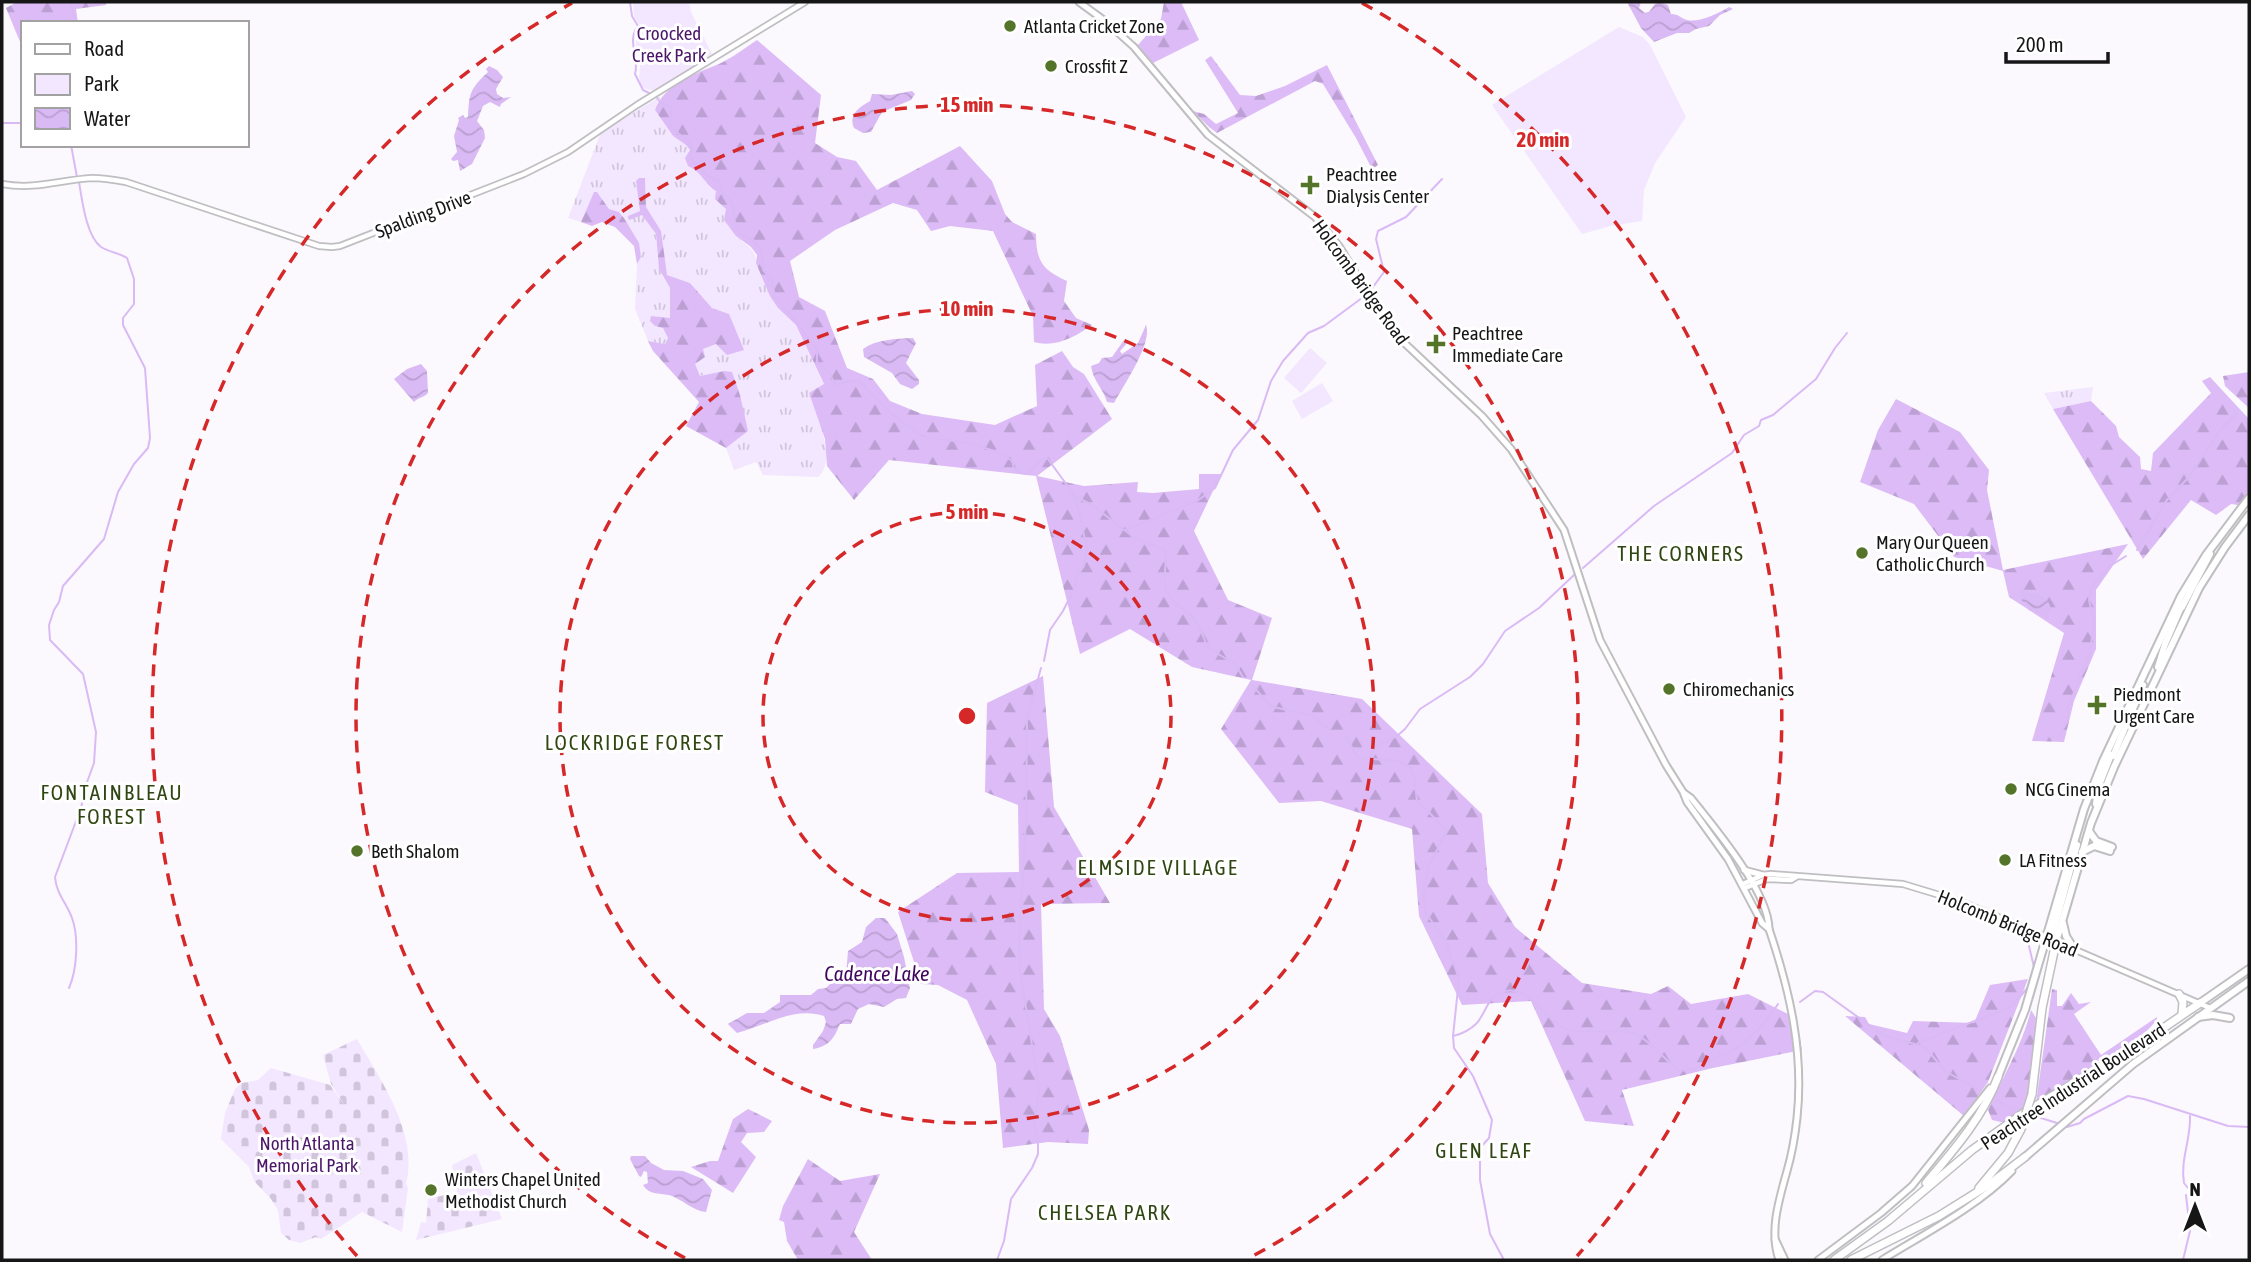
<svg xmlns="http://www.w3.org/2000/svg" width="2251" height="1262" font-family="'Asap Condensed',sans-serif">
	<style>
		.grass { fill: url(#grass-tufts) }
		.forest { fill: url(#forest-firs) }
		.cemetery { fill: url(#cemetery-stones) }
		.park { fill: #f3e6ff }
		.water { fill: url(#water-waves) }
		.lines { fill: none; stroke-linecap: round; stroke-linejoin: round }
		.stream { stroke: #dabaf5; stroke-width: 2 }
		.secondary-casing { stroke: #bfbec1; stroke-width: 8 }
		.primary-casing { stroke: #bfbec1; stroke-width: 9 }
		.trunk-casing { stroke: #bfbec1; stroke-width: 10 }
		.motorway-casing { stroke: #bfbec1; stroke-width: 10 }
		.secondary { stroke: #fff; stroke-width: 4.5 }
		.primary { stroke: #fff; stroke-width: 5 }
		.trunk { stroke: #fff; stroke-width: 6 }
		.motorway { stroke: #fff; stroke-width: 7 }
		.motorway-bridge-casing { stroke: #bfbec1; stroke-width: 10; stroke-linecap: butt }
		.motorway-bridge { stroke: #fff; stroke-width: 7 }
		.ring { fill: none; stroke: #d62828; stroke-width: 3.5; stroke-dasharray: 12 9 }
		.poi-dot { fill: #54742a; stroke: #fff; stroke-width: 2.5 }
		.labels { text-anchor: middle; stroke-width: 6; stroke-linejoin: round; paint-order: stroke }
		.poi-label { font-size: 19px; fill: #171617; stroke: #fff; text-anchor: start }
		.park-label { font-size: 19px; fill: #4b156a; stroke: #fff }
		.street-label { font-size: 19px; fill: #171617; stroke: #fff }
		.neighbourhood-label { font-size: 21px; letter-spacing: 2px; fill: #304613; stroke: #fff }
		.water-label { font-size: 21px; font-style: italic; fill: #40055e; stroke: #fff }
		.centre { fill: #d62828; stroke: #fff; stroke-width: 3.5 }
		.ring-label { font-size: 21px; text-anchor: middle; font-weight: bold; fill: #d62828; stroke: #fff; stroke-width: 6; stroke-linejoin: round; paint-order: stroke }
	</style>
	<defs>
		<pattern id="grass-tufts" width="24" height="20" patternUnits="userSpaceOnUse" patternTransform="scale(1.75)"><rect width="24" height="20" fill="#f3e6ff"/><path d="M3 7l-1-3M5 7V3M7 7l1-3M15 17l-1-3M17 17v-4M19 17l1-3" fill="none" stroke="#d0c5da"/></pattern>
		<pattern id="forest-firs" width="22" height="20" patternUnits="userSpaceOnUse" patternTransform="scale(1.75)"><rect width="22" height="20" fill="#dcbbf7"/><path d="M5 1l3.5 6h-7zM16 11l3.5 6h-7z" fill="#bca0d3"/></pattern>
		<pattern id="cemetery-stones" width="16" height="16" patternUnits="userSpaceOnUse" patternTransform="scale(1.75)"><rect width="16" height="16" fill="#f3e6ff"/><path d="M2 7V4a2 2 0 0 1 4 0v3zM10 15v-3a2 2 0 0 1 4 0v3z" fill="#d0c5da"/></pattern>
		<pattern id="water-waves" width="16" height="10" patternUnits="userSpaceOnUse" patternTransform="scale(1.75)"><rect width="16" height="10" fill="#dabaf5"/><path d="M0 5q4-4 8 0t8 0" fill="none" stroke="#ba9fd1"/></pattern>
	</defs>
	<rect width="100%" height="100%" fill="#fbf9fd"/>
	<!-- grass -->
	<g class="grass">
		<path d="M660,97L655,110L673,136L686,145L690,151L688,166C698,171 701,176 708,185C714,193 710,184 717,191C727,202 729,220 735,233C741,245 757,246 756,263L778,308L796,325L824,385L809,393C816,414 838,460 818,477L763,475L756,462L734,470L726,448L748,431L724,371L700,376L694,364L703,349L716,344L729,314L712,308L690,283L667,275L652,218L646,207L645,178L639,201L640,211L628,216L642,215L656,234L658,261L663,277L670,288L671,318L655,326L663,328L668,338L665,344L648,341L635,309L637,264L641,256L624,217L619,212L609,209L597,192H594L581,222L568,218L601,132Z"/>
		<path d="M2093,387L2091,401L2053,409L2044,393Z"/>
	</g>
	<!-- forest -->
	<g class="forest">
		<path d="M17,2H106V5L76,9L78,23H23V49L6,8Z"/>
		<path d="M1164,2H1181L1199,40L1153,63L1138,45L1161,19Z"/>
		<path d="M757,40L821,95L815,143L837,157L856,161L877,190L960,146L992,181L1005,214L1012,222L1036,234C1036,262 1043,270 1067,281L1064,301L1076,318L1092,325C1075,337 1055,348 1034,342L1033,316L993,231L950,226L931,231L917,210L893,203L835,230L790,261L799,297L825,311L847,368L873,379L890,401L922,414L995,425L1037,406L1035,365L1062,351L1073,367L1084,374L1112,419L1037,476L1084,486L1138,482L1137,492L1153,493L1199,489V474H1221L1194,531L1228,600L1272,618L1252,680L1362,699L1482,814L1488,883L1515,927L1582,983L1651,994L1668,986L1691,1004L1748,994L1796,1018L1802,1050L1713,1068L1622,1090L1634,1126L1585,1121L1531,1001L1462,1005L1419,916L1412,829L1321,801L1279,803L1221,729L1251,680L1192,667L1130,629L1080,654L1036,476L889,460L854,500L827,466L825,439L809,393L824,384L796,325L778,308L770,296L756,263L757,255L751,247L736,236L724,220L726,209L715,199L716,191C704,184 704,174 688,166L685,158L690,150L686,145L673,136L655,110C664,84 697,73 719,64C732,58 745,48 757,40Z"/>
		<path d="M1211,56L1240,95L1256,96L1285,86L1327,65L1378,165L1372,169L1356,138L1323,84L1315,81L1217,133L1209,127L1193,111L1204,114L1216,124L1238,113L1205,60Z"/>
		<path d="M639,178H645L646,207L661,231L667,275L690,283L712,308L729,314L744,350L727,355L716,344L703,349L705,357L695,364L700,376L724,371L732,372L740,395L748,431L726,448L686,426L699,402L653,351L648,341L665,344L668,338L663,328L655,326L650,321L651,316L670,318V288L659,269L656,234L642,215L629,220L628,216L640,211L636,181Z"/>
		<path d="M594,192H597L609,209L619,212L624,218L639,243L641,257L637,264L634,246L615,227L602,222L592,226L581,222Z"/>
		<path d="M2249,372V408L2225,386L2223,376Z"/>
		<path d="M2210,377L2249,419V491L2238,505L2231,504L2216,515L2191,500L2143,559L2053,409L2091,401L2116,426L2119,437L2140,457L2141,469L2151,471L2153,453L2211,393L2202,381Z"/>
		<path d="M1896,399L1960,432L1989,470L1987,490L2003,570L2128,544L2096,590V649L2074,701L2064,742L2032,741L2064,633L2009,597L2003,571L1954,557L1914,504L1860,482L1878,430Z"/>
		<path d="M1043,676L1054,807L1110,903L1041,904L1044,1009L1060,1036L1089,1130L1088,1144L1048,1142L1003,1148L996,1064L967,1000L938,985L921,984L898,912L957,873L1019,872L1018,805L985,792L987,703Z"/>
		<path d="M2028,979L1988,1082L1964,1116L1845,1016L1865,1017L1869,1024L1907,1033L1913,1021L1974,1023L1990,985Z"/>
		<path d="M2052,989L2057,990V1006H2062L2071,993L2079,1004L2091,1002L2074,1014L2101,1055L2157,1017V1020L2141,1037L2036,1103Z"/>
		<path d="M2031,1010L2036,1018L2032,1068L2025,1109L2005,1123L1992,1120L1988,1110C2003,1076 2022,1046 2031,1010Z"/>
		<path d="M748,1109L772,1121L764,1132L747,1133L741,1142L756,1157L733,1193L691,1167L710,1161H718L733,1119Z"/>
		<path d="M808,1159L840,1181L880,1174L854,1232L872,1260H798L787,1241L784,1222L779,1220L783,1206Z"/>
	</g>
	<!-- cemetery -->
	<g class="cemetery">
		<path d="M357,1039C381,1081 419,1134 406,1184L408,1188L402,1232L362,1212L321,1239L316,1237L300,1243L289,1240L281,1233L278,1210L271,1199L254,1181L249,1167L221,1139L225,1113L235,1089L242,1083L258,1080L271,1068L330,1085L345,1106L331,1084L323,1055Z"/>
		<path d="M476,1153L502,1219L416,1240L421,1222L426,1223L428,1199L457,1192L452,1165Z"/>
	</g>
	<!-- park -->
	<g class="park">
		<path d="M633,2H689L691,12L712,54L657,91C652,90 644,90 641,85C638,79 640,73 640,67C640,52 630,42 641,28L634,16Z"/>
		<path d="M1619,27L1643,37L1650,45L1686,117L1655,163L1644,190L1642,221L1610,226L1582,234L1492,105Z"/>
		<path d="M1310,348L1327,363L1301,393L1284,378Z"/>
		<path d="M1322,383L1333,401L1302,419L1292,401Z"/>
	</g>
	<!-- water -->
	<g class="water">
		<path d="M1627,2H1641L1639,8L1645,13L1649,12L1655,4L1659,2L1668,5L1671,14C1679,14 1680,18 1687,20C1698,23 1720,13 1729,7L1733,9L1720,15L1709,26L1696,29L1689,33H1677L1654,42L1641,28Z"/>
		<path d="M489,66L497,70L503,77L496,89L497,94L503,98L511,97L501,104L500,107L490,102L483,106L477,121L484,130L485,138L472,164L460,171L458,160L453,161L451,159L457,152L454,136L459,120L458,118L463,115L465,118L468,117C469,93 470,89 488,72L486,69Z"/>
		<path d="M912,91L915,94L911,100L882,112L871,132L863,133L854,128C848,114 860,107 870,101L872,94L891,95Z"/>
		<path d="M1146,325C1153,343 1123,386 1114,403L1107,402C1103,388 1093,381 1091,366L1099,363L1102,358L1112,357L1124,340L1128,342L1120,351L1122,354L1138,343Z"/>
		<path d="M913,338L916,343L906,363L919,380V384L912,389L900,384L892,373L864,357L863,349C876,339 896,339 913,338Z"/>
		<path d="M421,364L427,371L428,393C424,398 418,397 414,402L394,379L407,369Z"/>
		<path d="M2023,590C2035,595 2048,594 2051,609L2047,618L2034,611H2030L2022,601L2020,593V591Z"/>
		<path d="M876,918H885L897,934L904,957L910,988L906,998L897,999L884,1007L869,1004L858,1009L851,1024H840C834,1038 830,1046 813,1049V1045L823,1031L826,1022L824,1016C794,1006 765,1026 737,1033L728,1024L747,1013H764L780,1002V995H811L818,989L826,988L831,983L846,975L848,951L862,942L866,927Z"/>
		<path d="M631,1156H645L651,1163L664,1170L683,1171L703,1179L712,1190L706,1212C693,1211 682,1199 669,1195C658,1193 649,1195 643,1185L648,1183L647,1172L644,1171L641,1177L639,1176L630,1159Z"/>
	</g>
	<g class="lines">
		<!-- stream -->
		<g class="stream">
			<path d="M71,2L75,23"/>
			<path d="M630,2L632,16L638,26C626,41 640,57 635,74L643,90L651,94"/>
			<path d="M656,96L660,102L671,108L670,126C681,139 694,137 691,158L709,177L719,180L723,194L732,202C734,212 733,227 741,234C744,236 749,237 752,239C761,246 764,259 763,270L772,280L775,298L786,309L817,349V362L829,373L836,385L849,381H859L892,414L920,435L934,439L965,442L998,452L1012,461L1014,468L1020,473L1028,474L1043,458L1048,459L1072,492L1079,512L1087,549L1084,566L1076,578L1074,589L1063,611L1050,630L1044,661"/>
			<path d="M2,123H23"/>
			<path d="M71,145L77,177"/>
			<path d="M1370,291L1384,272L1376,239L1378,231L1406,217L1442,179"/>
			<path d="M1074,496L1092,505L1136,539L1165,550C1168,563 1162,576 1166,590C1171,603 1184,608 1193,618C1203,630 1202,636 1208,648L1235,664L1243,677"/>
			<path d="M1125,530L1197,501L1215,488L1233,450L1258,420L1271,381L1283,361L1308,333L1324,326L1366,295"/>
			<path d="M2137,550L2166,501L2188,478L2222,428L2237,413"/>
			<path d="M1583,568L1654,506L1732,453L1744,435L1759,426L1761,420L1773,415L1816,379L1835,348L1847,333"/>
			<path d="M1253,686L1267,702L1273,707L1311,715L1331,731"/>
			<path d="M2060,734L2068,721V707L2090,654L2094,621L2089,600L2091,588L2110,566L2126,556"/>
			<path d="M1346,736L1356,755L1360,758L1399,761L1411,768L1414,777L1417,800L1447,831L1428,867L1423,898L1426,913L1446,942L1459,979L1453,1036L1454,1048L1473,1076L1492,1120L1489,1138L1480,1148"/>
			<path d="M1369,758L1377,746L1397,736L1405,729L1420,709L1470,677L1483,664L1505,631L1539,608L1574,575"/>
			<path d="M2028,942L2034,967"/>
			<path d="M69,988C77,970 79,937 72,918C67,904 56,893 55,877L81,808L86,785L94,763L96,732L83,674L50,640L49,625L54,610L59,602L63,586L104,539L118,492L134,464L148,448L150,438L145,368L123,325V318L134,304V279L127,258C119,253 109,252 101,247C86,236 82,199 79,182"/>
			<path d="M1800,1002L1815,991L1823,992L1883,1035L1925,1047L1945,1071L1980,1091"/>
			<path d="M1453,1036C1462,1034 1470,1030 1477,1023C1484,1015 1489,997 1499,993C1527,981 1541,1016 1562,1027C1579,1037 1611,1027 1632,1033C1647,1037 1665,1060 1678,1070C1692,1072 1698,1067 1709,1061C1716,1057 1724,1056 1730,1052C1749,1042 1767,1021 1778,1004"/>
			<path d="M1918,1043L2008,1008L2014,1004L2029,986"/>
			<path d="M1997,1100L2005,1106L2016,1109"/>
			<path d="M2031,1115L2057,1123"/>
			<path d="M2067,1127L2080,1123L2084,1119L2128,1096L2144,1099L2228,1126L2249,1127"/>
			<path d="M1480,1157V1180L1490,1234L1504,1260"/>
			<path d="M2188,1188L2184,1183C2180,1160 2191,1139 2190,1116"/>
			<path d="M997,1260L1004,1241L1011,1199L1032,1168L1038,1154V1139L1034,1126L1039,1089L1020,970L1019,943L1026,818L1027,719L1041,668"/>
			<path d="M2183,1260L2190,1231L2186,1195"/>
		</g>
		<defs>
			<g id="secondary">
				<path d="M2,184C36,190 59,180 92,178C104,178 115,180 126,182L319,246L332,247L340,246L524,174L568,152L637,105L805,2"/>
				<path d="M1743,884L1763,875L1771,874L1903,884L1959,901L2049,938"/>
				<path d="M1745,888L1767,879L1791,880L1796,877"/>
				<path d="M2057,942L2210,1008"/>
			</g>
			<g id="primary">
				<path d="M1079,2L1105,21L1134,47L1208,135L1315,217L1339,246L1383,318L1398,337L1482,416L1511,449L1564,530L1600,640L1666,765L1683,792L1687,802L1728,859L1762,923L1769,929"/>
				<path d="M1684,793L1691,798C1714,827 1769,892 1769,929C1790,991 1804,1053 1797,1118C1795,1136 1792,1154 1787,1171C1779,1200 1769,1231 1779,1260"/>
				<path d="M1744,870L1763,875"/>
				<path d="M1775,1239L1785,1260"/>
				<path d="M1818,1260L1881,1213L1912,1186L1990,1088"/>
				<path d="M1882,1260C1924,1234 1977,1207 2012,1171"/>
			</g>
			<g id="trunk">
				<path d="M2182,607L2210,554"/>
				<path d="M2158,667L2165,644L2181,607"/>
				<path d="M2113,756L2143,685"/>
				<path d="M2096,804L2098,788L2111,755"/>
				<path d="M2089,831L2096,841L2112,847"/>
				<path d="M2082,852L2094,846L2110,851"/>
				<path d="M2063,923L2066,936L2074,949"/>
				<path d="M2051,940L2077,845"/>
				<path d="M2056,942L2091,823L2114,767L2199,588L2225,547L2249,515"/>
				<path d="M2200,1003L2249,969"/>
				<path d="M2198,1017L2213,1015L2230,1018"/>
				<path d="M1998,1077L2025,1010L2084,809L2103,761L2181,596L2206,555L2249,498"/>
				<path d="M2025,1157L2133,1064L2249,981"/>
			</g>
			<g id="motorway">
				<path d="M2179,994L2183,1002L2182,1014"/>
				<path d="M2032,1094L2042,1008L2056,942"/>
				<path d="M1926,1183C1953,1151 1983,1117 1998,1077"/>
				<path d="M1979,1188L2008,1153L2021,1129"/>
				<path d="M1834,1260L1888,1221L1972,1150L2022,1114L2140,1044L2200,1003"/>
				<path d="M1851,1260L1939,1216L1987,1186L2025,1157"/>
			</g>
		</defs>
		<!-- secondary casing -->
		<use href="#secondary" class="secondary-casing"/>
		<!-- primary casing -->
		<use href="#primary" class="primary-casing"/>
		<!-- trunk casing -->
		<use href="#trunk" class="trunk-casing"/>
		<!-- motorway casing -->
		<use href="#motorway" class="motorway-casing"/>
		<!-- secondary -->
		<use href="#secondary" class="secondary"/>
		<!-- primary -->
		<use href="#primary" class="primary"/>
		<!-- trunk -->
		<use href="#trunk" class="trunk"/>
		<!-- motorway -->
		<use href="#motorway" class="motorway"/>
		<defs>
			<path id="motorway-bridge" d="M2021,1129L2032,1094"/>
		</defs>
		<!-- motorway-bridge casing -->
		<use href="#motorway-bridge" class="motorway-bridge-casing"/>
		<!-- motorway-bridge -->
		<use href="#motorway-bridge" class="motorway-bridge"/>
	</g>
	<!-- distance rings -->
	<g class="ring">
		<circle cx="967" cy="716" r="204"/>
		<circle cx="967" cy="716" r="407"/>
		<path d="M685 1258A611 611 0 1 1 1249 1258"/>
		<path d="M357 1256A815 815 0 0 1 572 3M1362 3A815 815 0 0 1 1577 1256"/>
	</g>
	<!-- markers -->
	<g class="poi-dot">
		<circle cx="1010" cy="26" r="7"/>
		<circle cx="1051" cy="66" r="7"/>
		<path d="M1306.5 174.5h7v7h7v7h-7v7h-7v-7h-7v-7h7z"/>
		<path d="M1432.5 333.5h7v7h7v7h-7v7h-7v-7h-7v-7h7z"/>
		<circle cx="1862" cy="553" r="7"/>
		<circle cx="1669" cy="689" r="7"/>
		<path d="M2093.5 694.5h7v7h7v7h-7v7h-7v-7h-7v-7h7z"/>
		<circle cx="2011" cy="789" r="7"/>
		<circle cx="357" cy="851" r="7"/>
		<circle cx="2005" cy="860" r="7"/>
		<circle cx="431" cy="1190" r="7"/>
	</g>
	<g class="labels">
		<!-- poi labels -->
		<g class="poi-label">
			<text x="1024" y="33">Atlanta Cricket Zone</text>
			<text x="1065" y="73">Crossfit Z</text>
			<text x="1326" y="181">Peachtree<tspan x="1326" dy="22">Dialysis Center</tspan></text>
			<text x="1452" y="340">Peachtree<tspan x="1452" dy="22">Immediate Care</tspan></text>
			<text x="1876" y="549">Mary Our Queen<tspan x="1876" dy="22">Catholic Church</tspan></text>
			<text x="1683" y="696">Chiromechanics</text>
			<text x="2113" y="701">Piedmont<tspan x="2113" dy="22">Urgent Care</tspan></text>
			<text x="2025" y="796">NCG Cinema</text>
			<text x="371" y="858">Beth Shalom</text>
			<text x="2019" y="867">LA Fitness</text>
			<text x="445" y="1186">Winters Chapel United<tspan x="445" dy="22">Methodist Church</tspan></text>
		</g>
		<!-- park labels -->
		<g class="park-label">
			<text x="669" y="40">Croocked<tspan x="669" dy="22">Creek Park</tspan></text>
			<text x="307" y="1150">North Atlanta<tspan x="307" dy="22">Memorial Park</tspan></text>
		</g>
		<!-- street labels -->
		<g class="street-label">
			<text transform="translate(423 214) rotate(-21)" y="7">Spalding Drive</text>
			<text transform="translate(1361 282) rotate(54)" y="7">Holcomb Bridge Road</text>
			<text transform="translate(2008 923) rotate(22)" y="7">Holcomb Bridge Road</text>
			<text transform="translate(2073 1086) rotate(-33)" y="7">Peachtree Industrial Boulevard</text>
		</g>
		<!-- neighbourhood labels -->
		<g class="neighbourhood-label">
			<text x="1681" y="561">THE CORNERS</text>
			<text x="635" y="750">LOCKRIDGE FOREST</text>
			<text x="112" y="800">FONTAINBLEAU<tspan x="112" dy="24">FOREST</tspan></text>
			<text x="1158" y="875">ELMSIDE VILLAGE</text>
			<text x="1484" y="1158">GLEN LEAF</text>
			<text x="1105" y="1220">CHELSEA PARK</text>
		</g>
		<!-- water labels -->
		<g class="water-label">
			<text x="877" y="981">Cadence Lake</text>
		</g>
	</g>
	<circle cx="967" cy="716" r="10" class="centre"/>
	<g class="ring-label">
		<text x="967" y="112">15 min</text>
		<text x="1543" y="147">20 min</text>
		<text x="967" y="316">10 min</text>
		<text x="967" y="519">5 min</text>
	</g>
	<!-- border -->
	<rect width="2251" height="1262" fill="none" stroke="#171617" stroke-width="7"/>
	<!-- legend -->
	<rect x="21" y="21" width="228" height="126" fill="#ffffff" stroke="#a2a2a2" stroke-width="2"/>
	<rect x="35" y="44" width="35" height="10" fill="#ffffff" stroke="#a2a2a2" stroke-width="2"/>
	<text x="84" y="56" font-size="21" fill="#171617">Road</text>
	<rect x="35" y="74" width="35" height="21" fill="#f3e6ff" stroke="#a2a2a2" stroke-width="2"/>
	<text x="84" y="91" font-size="21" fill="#171617">Park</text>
	<rect x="35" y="108" width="35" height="21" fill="url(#water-waves)" stroke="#a2a2a2" stroke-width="2"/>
	<text x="84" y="126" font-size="21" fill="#171617">Water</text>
	<!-- north arrow -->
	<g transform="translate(2195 1206)" stroke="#ffffff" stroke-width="5" paint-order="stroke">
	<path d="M0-5L12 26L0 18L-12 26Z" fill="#171617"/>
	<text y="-10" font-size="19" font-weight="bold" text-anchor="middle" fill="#171617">N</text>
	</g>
	<!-- scale -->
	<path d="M2006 52v10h102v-10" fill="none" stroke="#171617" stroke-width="3.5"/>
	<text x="2016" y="52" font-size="21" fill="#171617" stroke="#ffffff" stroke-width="5" paint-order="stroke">200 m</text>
</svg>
